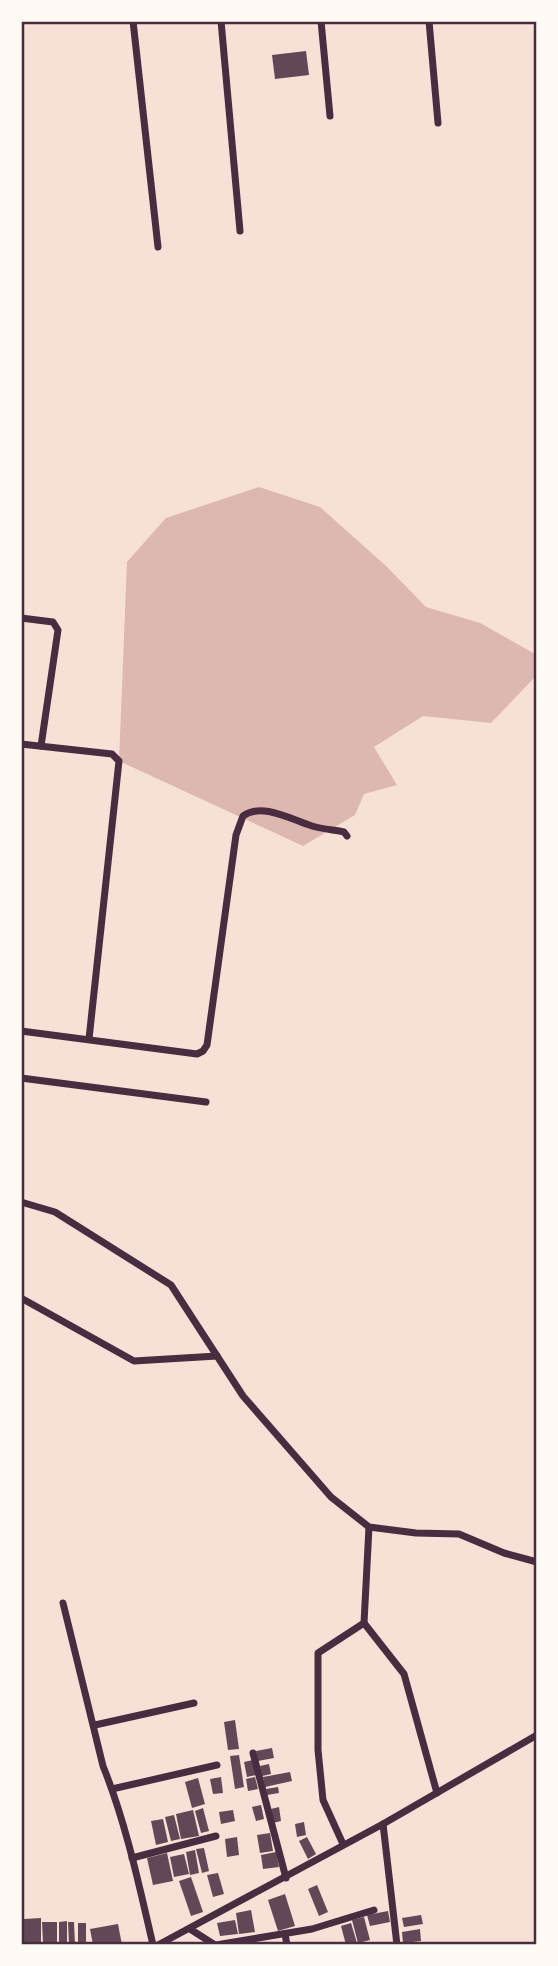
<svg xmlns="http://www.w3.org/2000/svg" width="558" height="1966" font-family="Manrope,sans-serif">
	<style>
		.water { fill: #dcb8b0 }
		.building { fill: #644757 }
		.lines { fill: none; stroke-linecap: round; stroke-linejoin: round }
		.minor { stroke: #4a2c40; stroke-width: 7 }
		.neatline { fill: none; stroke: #4a2c40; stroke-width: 2.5 }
	</style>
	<rect width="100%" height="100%" fill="#f7e1d7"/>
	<!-- water -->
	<path class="water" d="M259,487L320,507L386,566L426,607L480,623L537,655V675L491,723L423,716L374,747L397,785L364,794L355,815L303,846L119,761L127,562L166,518Z"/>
	<!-- building -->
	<g class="building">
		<path d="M306,51L309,75L275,79L272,55Z"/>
		<path d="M235,1720L239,1749L228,1750L224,1722Z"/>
		<path d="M272,1748L274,1758L258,1761L256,1751Z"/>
		<path d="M239,1755L244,1787L235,1789L230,1756Z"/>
		<path d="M253,1760L256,1775L247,1777L244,1762Z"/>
		<path d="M269,1764L271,1774L262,1776L260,1766Z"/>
		<path d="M290,1772L292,1781L265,1787L263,1777Z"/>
		<path d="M221,1777L223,1793L213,1794L210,1779Z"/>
		<path d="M255,1777L258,1789L248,1791L246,1779Z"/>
		<path d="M198,1778L205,1804L192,1808L185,1782Z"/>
		<path d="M278,1787L279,1793L267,1795L266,1789Z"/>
		<path d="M261,1805L264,1819L256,1821L252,1807Z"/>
		<path d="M279,1807L281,1821L273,1823L271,1809Z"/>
		<path d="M203,1808L209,1831L201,1833L195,1811Z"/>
		<path d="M193,1810L199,1836L181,1839L176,1814Z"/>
		<path d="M233,1810L235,1821L221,1824L219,1812Z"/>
		<path d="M174,1815L180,1839L171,1841L165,1817Z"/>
		<path d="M163,1819L168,1842L156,1845L151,1821Z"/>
		<path d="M304,1822L306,1835L297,1837L295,1824Z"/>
		<path d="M270,1833L273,1851L260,1853L257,1835Z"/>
		<path d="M237,1837L239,1855L227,1857L225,1839Z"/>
		<path d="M307,1837L316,1854L308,1859L299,1841Z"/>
		<path d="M204,1848L209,1871L202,1873L196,1849Z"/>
		<path d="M195,1850L199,1873L190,1875L186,1852Z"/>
		<path d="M276,1852L279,1867L263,1869L261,1855Z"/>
		<path d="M167,1853L173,1881L153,1885L147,1858Z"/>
		<path d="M184,1854L189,1874L174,1877L170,1857Z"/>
		<path d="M218,1873L224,1894L213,1897L207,1875Z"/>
		<path d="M191,1877L203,1912L191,1916L179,1881Z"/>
		<path d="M317,1885L328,1912L319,1916L308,1889Z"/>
		<path d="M285,1894L295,1926L278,1931L268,1900Z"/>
		<path d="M251,1910L255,1932L239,1934L236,1913Z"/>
		<path d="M388,1911L390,1922L370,1926L367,1915Z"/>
		<path d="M421,1915L423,1924L404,1927L402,1918Z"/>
		<path d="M364,1917L370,1940L358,1943L352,1920Z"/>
		<path d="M41,1918V1945H24V1919Z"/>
		<path d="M235,1920L238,1934L220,1936L217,1923Z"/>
		<path d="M67,1921V1944H59V1922Z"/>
		<path d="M42,1922H57V1944H43Z"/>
		<path d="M68,1922H74L75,1945H69Z"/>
		<rect x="78" y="1923" width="8" height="21"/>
		<path d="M351,1923L357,1943L346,1945L341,1926Z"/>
		<path d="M118,1924L122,1945H93L90,1929Z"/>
		<path d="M420,1929L421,1941L403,1943L402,1932Z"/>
	</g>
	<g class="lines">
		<!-- minor -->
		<g class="minor">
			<path d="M133,21L158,247"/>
			<path d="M221,21L240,231"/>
			<path d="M321,21L330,116"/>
			<path d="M429,21L438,123"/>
			<path d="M21,618L53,622L58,630L41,746"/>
			<path d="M21,744L112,754L119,761L89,1039"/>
			<path d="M21,1031L197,1054L203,1051L207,1045L236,835L243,816C262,802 292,820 312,826C322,829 334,830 344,832L347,836"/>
			<path d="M21,1078L206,1102"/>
			<path d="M21,1202L55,1212L171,1285L243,1396L331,1497L369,1527L416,1533L459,1534L504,1553L537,1562"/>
			<path d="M21,1298L134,1361L217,1356"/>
			<path d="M63,1603L103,1766C126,1823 139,1885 153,1945"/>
			<path d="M364,1623L404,1674L437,1793"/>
			<path d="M95,1725L194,1703"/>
			<path d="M253,1753L286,1878"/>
			<path d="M112,1789L217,1765"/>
			<path d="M383,1824L397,1945"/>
			<path d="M343,1844L323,1800L318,1750V1653L364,1623L369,1527"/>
			<path d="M132,1858L216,1836"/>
			<path d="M190,1929L215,1945"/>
			<path d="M285,1934L287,1945"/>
			<path d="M158,1945L383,1824L537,1735"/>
			<path d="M216,1945L312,1929L374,1910"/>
		</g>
	</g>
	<!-- border -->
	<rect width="558" height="1966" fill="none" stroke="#fffaf5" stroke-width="46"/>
	<rect x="23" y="23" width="512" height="1920" class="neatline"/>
</svg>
